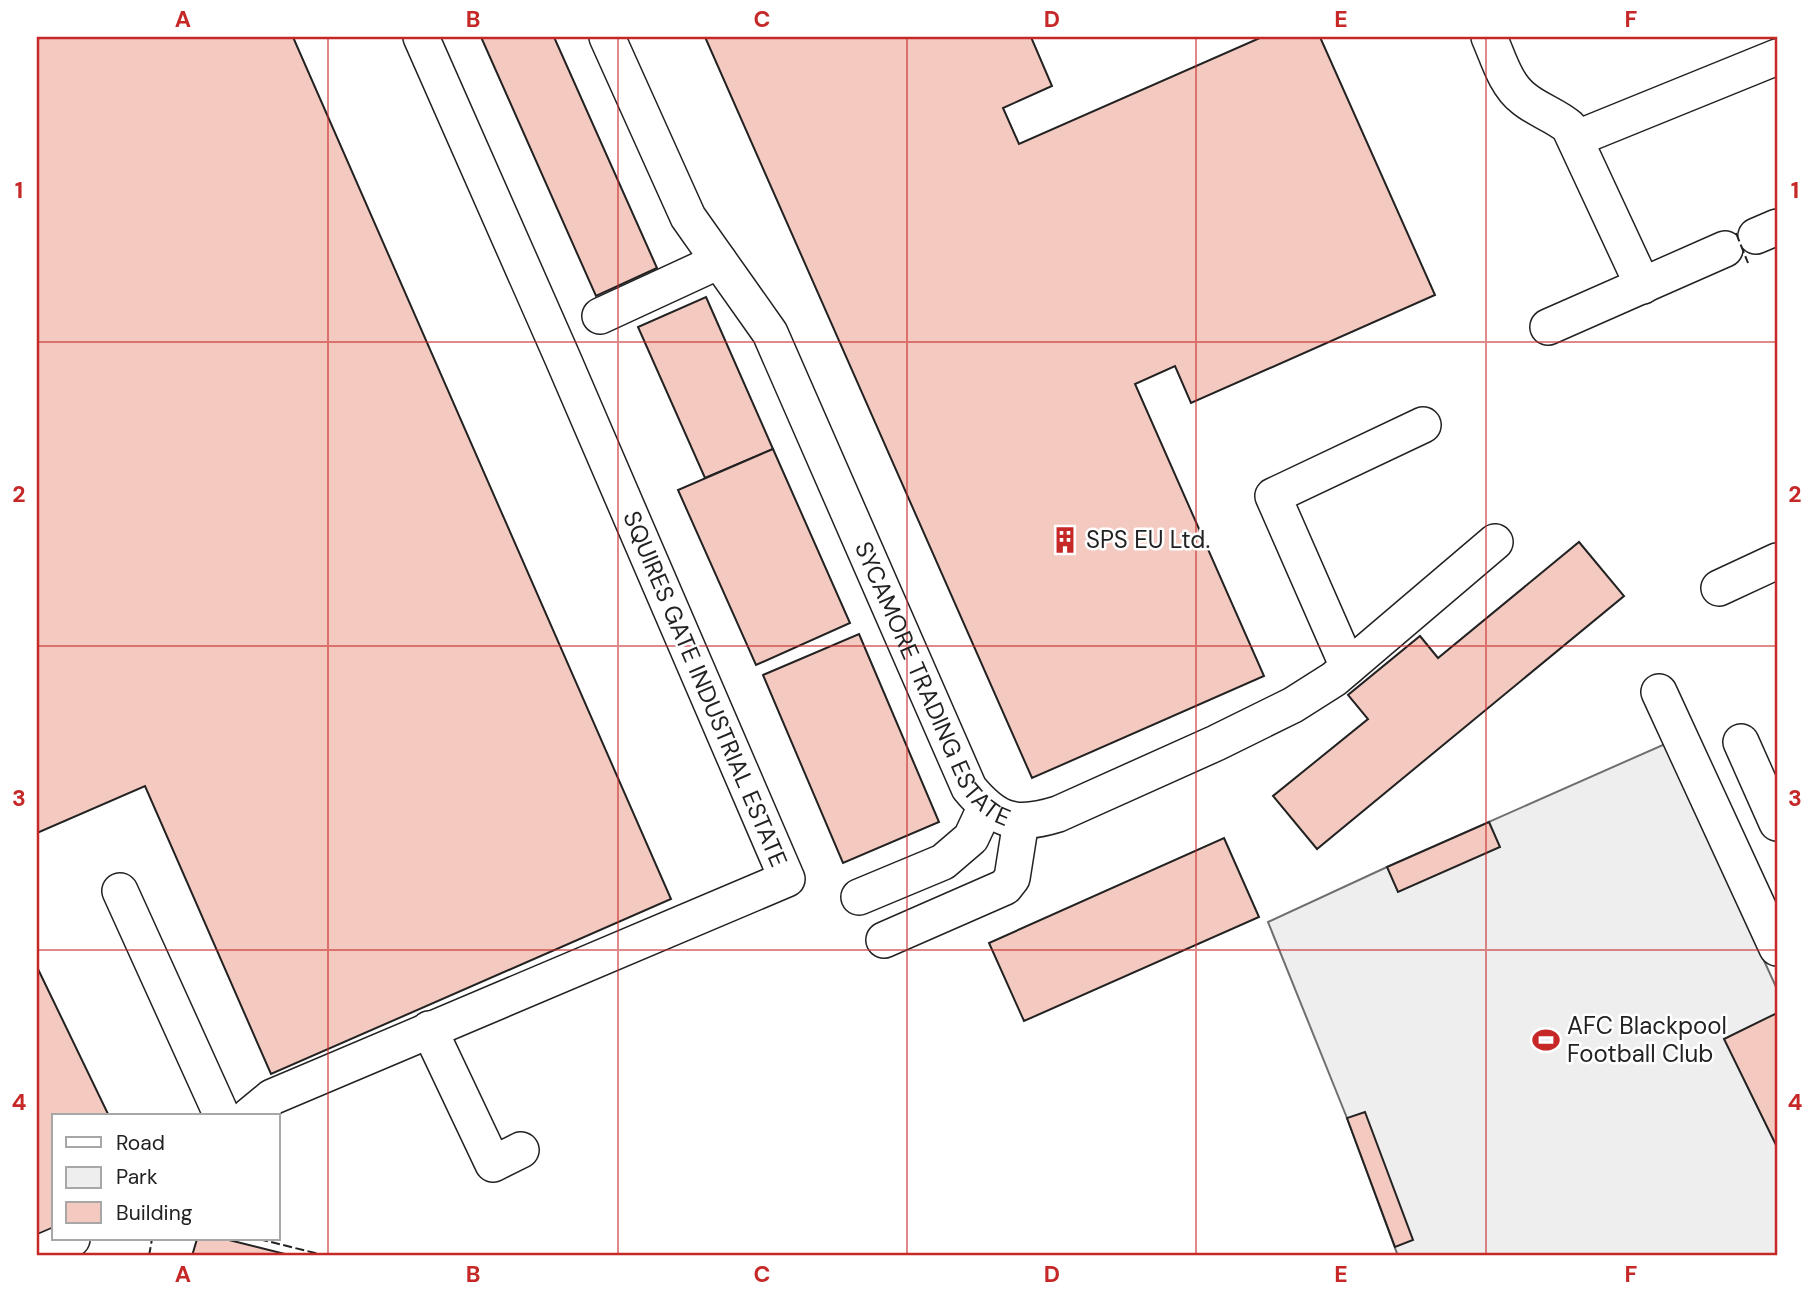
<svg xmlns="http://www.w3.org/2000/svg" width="1814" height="1293" font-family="'DM Sans',sans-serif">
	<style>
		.green { fill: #eee; stroke: #6f6f6f; stroke-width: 2 }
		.building { fill: #f3c9c0; stroke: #222; stroke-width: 2 }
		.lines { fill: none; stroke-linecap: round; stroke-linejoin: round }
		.minor-casing { stroke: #222; stroke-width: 38 }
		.minor { stroke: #fff; stroke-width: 35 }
		.fence { stroke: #222; stroke-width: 2; stroke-dasharray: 9 3.5; stroke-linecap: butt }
		.grid { fill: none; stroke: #c62828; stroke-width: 2; stroke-opacity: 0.55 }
		.labels { text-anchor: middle; stroke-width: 5; stroke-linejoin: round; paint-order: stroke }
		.poi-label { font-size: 24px; fill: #222; stroke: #fff; text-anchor: start }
		.street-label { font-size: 24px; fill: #222; stroke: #fff }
		.neatline { fill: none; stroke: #c62828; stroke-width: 2.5 }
		.grid-label { font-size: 23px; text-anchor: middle; font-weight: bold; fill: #c62828 }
	</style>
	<rect width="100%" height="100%" fill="#fff"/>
	<!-- green -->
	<path class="green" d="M1665,744L1777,989V1256H1398L1347,1118L1268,922L1387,867Z"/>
	<!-- building -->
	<g class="building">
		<path d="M37,37H293L671,899L271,1074L145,786L37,833Z"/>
		<path d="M481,37H554L657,268L596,296Z"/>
		<path d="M705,37H1031L1052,86L1003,108L1019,144L1262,37H1320L1435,295L1191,403L1175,366L1135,384L1264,676L1032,778Z"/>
		<path d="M706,297L773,449L705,478L638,327Z"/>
		<path d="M773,449L850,623L756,665L678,490Z"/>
		<path d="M1579,542L1624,596L1317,849L1273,796L1368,719L1348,695L1420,636L1438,658Z"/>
		<path d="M859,634L939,822L843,863L763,675Z"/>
		<path d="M1489,822L1500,847L1398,892L1387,867Z"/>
		<path d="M1224,838L1259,917L1024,1021L989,943Z"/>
		<path d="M37,967L109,1116H54V1228L37,1236Z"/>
		<path d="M1777,1013V1147L1724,1039Z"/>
		<path d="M1365,1112L1413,1240L1395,1247L1347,1118Z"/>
		<path d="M197,1239H225L293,1256H192Z"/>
	</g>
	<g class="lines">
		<defs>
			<g id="minor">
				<path id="s1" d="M607,37L688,217L770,333L969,788C997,822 1016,827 1058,814L1216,743L1293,705L1334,679L1495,542"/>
				<path d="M1489,37C1498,57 1505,84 1523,98C1537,110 1555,115 1569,127L1643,286"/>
				<path d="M1575,139L1777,57"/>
				<path d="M1756,236L1777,227"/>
				<path d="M600,316L719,261"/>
				<path d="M1548,327L1725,249"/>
				<path d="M1719,588L1777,561"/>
				<path d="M1348,667L1273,496L1423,425"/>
				<path d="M1659,692L1777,948"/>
				<path d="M1741,742L1777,823"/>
				<path d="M120,891L222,1116"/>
				<path d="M859,897L943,862L971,838L985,808"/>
				<path d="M884,940L1005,887L1012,878L1021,821"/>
				<path d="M429,1029L493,1164L521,1150"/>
				<path d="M249,1116L272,1097L787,879L563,359L421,37"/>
				<path d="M37,1254L72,1239"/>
			</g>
		</defs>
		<!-- minor casing -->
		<use href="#minor" class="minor-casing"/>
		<!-- minor -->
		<use href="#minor" class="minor"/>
		<!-- fence -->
		<g class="fence">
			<path d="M1736,233L1748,263"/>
			<path d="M259,1239L327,1256"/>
			<path d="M149,1256L152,1239"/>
		</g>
	</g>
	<!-- grid -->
	<path class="grid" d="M328,37V1256M618,37V1256M907,37V1256M1196,37V1256M1486,37V1256M37,342H1777M37,646H1777M37,950H1777"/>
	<!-- icons -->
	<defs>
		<symbol id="building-bare" viewBox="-9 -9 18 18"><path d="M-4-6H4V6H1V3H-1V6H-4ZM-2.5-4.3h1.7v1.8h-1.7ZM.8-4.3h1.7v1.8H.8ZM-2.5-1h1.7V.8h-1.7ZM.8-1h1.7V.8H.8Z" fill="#c62828" stroke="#fff" stroke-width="2.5" paint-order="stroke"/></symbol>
		<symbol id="stadium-bare" viewBox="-9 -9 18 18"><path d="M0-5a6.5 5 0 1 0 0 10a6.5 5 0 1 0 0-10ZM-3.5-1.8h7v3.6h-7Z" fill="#c62828" stroke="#fff" stroke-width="2.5" paint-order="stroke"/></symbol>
	</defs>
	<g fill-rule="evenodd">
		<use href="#building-bare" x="1046" y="521" width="38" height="38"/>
		<use href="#stadium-bare" x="1527" y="1021" width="38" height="38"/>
	</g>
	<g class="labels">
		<!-- poi labels -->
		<g class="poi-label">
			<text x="1086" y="548">SPS EU Ltd.</text>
			<text x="1567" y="1034">AFC Blackpool<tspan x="1567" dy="28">Football Club</tspan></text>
		</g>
		<!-- street labels -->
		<g class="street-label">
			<text dy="8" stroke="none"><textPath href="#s1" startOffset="728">SYCAMORE TRADING ESTATE</textPath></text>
			<text transform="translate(705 689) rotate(67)" y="8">SQUIRES GATE INDUSTRIAL ESTATE</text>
		</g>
	</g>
	<!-- border -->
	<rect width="1814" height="1293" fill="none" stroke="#ffffff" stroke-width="77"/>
	<!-- legend -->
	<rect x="52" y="1114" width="228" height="126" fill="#ffffff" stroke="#a7a7a7" stroke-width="2"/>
	<rect x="66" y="1137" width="35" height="10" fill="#ffffff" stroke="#a7a7a7" stroke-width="2"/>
	<text x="116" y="1150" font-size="21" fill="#222222">Road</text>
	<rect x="66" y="1167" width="35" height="21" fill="#eeeeee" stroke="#a7a7a7" stroke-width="2"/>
	<text x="116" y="1184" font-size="21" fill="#222222">Park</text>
	<rect x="66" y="1202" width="35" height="21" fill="#f3c9c0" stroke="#a7a7a7" stroke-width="2"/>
	<text x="116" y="1220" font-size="21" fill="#222222">Building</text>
	<rect x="38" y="38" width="1738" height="1216" class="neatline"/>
	<g class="grid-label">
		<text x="183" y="27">A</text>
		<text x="473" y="27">B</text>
		<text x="762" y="27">C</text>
		<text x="1052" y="27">D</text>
		<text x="1341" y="27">E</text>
		<text x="1631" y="27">F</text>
		<text x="19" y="198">1</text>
		<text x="1795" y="198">1</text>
		<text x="19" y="502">2</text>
		<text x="1795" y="502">2</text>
		<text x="19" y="806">3</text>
		<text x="1795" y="806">3</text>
		<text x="19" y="1110">4</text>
		<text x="1795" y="1110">4</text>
		<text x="183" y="1282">A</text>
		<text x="473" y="1282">B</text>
		<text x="762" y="1282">C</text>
		<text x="1052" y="1282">D</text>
		<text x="1341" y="1282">E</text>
		<text x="1631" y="1282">F</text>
	</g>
</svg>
